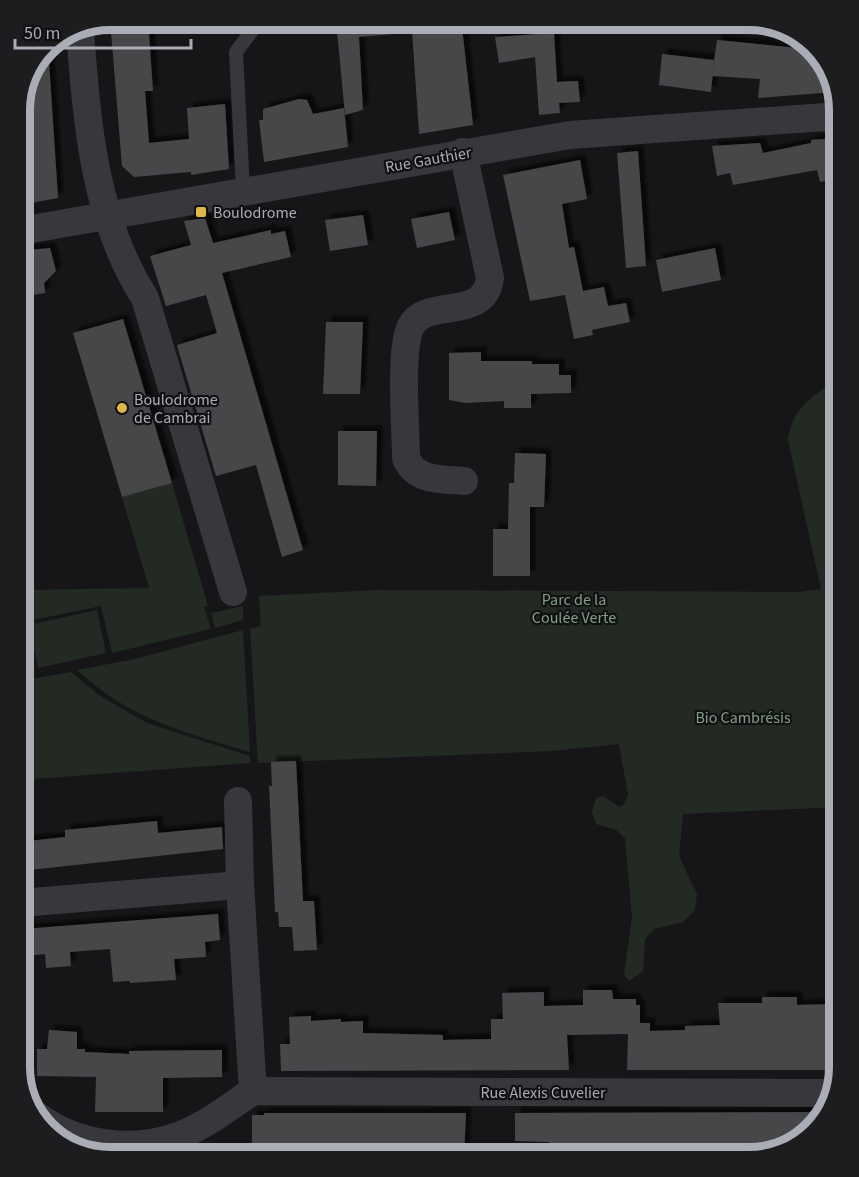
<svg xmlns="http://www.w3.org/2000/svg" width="859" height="1177" font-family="'Source Sans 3',sans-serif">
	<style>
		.green { fill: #232a24 }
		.building { fill: #46464a; filter: url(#shadow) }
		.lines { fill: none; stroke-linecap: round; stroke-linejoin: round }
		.service { stroke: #38383c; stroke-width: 14 }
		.minor { stroke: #38383c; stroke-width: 28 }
		.poi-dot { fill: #deb948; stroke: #111113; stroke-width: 2 }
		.labels { text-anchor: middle; stroke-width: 4.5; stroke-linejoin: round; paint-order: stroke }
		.street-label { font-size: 16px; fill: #aaacb6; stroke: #111113 }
		.poi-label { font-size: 16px; fill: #aaacb6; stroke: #111113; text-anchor: start }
		.park-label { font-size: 16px; fill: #839f87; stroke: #111113 }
		.rim { fill: none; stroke: #aaacb6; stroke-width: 8 }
	</style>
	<defs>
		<filter id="shadow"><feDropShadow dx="5.5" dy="-5.5" stdDeviation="1.5" flood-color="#0009"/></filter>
	</defs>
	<rect width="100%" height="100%" fill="#161618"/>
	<!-- green -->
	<g class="green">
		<path d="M839,378V807L683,814L679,856L697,894L695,910L683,922L654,929L645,939L643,971L629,981L624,975L632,917L625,838L616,830L596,824L592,812L596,798L603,796L619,807L624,804L628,795L619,744L553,751L258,763L250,629L261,626L259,596L378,590L799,592L821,589L788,440C793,405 813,397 839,378Z"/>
		<path d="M172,483L208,606L204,607L211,629L112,653L101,606L23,622L33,670L20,672V590L149,588L122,497Z"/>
		<path d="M243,606V620L215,628L211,613Z"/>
		<path d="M97,610L106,653L38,668L29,625Z"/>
		<path d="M243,630L250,752C185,733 128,718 77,670L135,659Z"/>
		<path d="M71,672L100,696L147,723L250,756V763L20,780V681Z"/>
	</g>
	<!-- building -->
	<g class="building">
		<path d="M110,20H137L138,34H149L153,91H145L149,143L189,139L187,108L225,104L229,169L191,175V172L134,177L122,166Z"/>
		<path d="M336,20H405L406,33L359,37L363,110L345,115Z"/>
		<path d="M462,27L473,125L419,134L412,30Z"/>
		<path d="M554,33L557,82L578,81L580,102L559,103L560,113L539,115L535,57L499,63L495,37Z"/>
		<path d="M717,40L807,49V61L827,64L835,92L758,98L760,79L712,76Z"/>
		<path d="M48,46L58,198L20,205V104Z"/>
		<path d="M662,54L714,60L711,92L659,85Z"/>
		<path d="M299,99L307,100L313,114L344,108L348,147L264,162L259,120H263V109Z"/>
		<path d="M840,138V178L820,182L817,170L733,185L730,173L717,176L712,146L760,143L763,153L811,143V140Z"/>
		<path d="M638,151L646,266L626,268L617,153Z"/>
		<path d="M580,160L587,199L562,204L569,248L574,247L583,291L604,287L608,306L626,303L630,322L592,330L593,335L574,339L565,295L530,301L503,175Z"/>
		<path d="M449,212L455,240L417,248L411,219Z"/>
		<path d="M363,215L368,245L330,251L325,220Z"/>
		<path d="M205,218L213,243L271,230V234L285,231L291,257L222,273L303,550L282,557L256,465L216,476L178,349L177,345L217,333L206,295L166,306L150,256L191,245L184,221Z"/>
		<path d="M50,248L56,271L44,283L45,293L20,297V251Z"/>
		<path d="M715,248L721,280L662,292L656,260Z"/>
		<path d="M123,319L172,483L122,497L73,333Z"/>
		<path d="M326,322H363L360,394H323Z"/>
		<path d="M481,352V361H532V364H559V375H571V393L531,394V408H504V401L465,403L449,400V353Z"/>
		<path d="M338,431H377L376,486L338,485Z"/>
		<path d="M515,453L546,454L544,507H530V576H493V529H508L509,483H514Z"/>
		<path d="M296,761L303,901H314L317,950L294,951L292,927H279L278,912H275L269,786H272L271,762Z"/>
		<path d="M157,821L158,833L222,827L223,849L20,871V842L65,837V830Z"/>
		<path d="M218,914L220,940L205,942L206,957L174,959L176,980L130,983V981L113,982L110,949L70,952L71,966L46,968L45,954L26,956L23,929Z"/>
		<path d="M583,990H612L613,999H636V1005H640V1023H650V1031L685,1030V1026L720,1025L718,1003H762V997H797V1005L830,1004L831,1015H839V1070H627L628,1034L567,1035L569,1070L281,1071L280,1044H290L289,1017L311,1016V1021L341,1019V1022L363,1021V1033L443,1035V1040L491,1039V1019H503L502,993L544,992V1006L583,1005Z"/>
		<path d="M49,1030L77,1032V1049H85V1052L129,1054V1051L222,1050V1077L163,1078V1112H95L96,1077L37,1076V1049H47Z"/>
		<path d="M827,1112L795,1145L753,1157L752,1153L731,1152V1148L696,1150V1157H554V1153H549V1142L515,1141V1113Z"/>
		<path d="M264,1113H466L464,1157H353V1153L302,1149V1153L252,1154V1115H264Z"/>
	</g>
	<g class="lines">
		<!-- service -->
		<path class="service" d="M243,191L236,52L260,20"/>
		<!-- minor -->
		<g class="minor">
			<path d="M80,31C87,123 94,219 145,298L233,592"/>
			<path d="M463,152L490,278C485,322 426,297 411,326C399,349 406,429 406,458C416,482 442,479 464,481"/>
			<path d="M20,231L570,135L839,116"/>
			<path d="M238,801L240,885"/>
			<path d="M20,903L240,885L253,1091"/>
			<path d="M31,1111C71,1144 129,1154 178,1136C206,1126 229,1107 253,1091L833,1093"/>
		</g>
	</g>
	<!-- markers -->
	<g class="poi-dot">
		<rect x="195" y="206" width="12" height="12" rx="3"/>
		<circle cx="122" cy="408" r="6"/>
	</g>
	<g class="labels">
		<!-- street labels -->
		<g class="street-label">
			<text transform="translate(428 159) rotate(-10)" y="6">Rue Gauthier</text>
			<text x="543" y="1098">Rue Alexis Cuvelier</text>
		</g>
		<!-- poi labels -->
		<g class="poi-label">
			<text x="213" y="218">Boulodrome</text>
			<text x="134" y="405">Boulodrome<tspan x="134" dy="18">de Cambrai</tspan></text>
		</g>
		<!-- park labels -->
		<g class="park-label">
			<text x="574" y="605">Parc de la<tspan x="574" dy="18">Coulée Verte</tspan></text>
			<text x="743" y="723">Bio Cambrésis</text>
		</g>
	</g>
	<!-- crop -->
	<path d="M0 0H859V1177H0ZM110 30H749A80 80 0 0 1 829 110V1067A80 80 0 0 1 749 1147H110A80 80 0 0 1 30 1067V110A80 80 0 0 1 110 30Z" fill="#1d1d20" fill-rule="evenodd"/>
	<path class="rim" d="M110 30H749A80 80 0 0 1 829 110V1067A80 80 0 0 1 749 1147H110A80 80 0 0 1 30 1067V110A80 80 0 0 1 110 30Z"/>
	<!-- scale -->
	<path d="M15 39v9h176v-9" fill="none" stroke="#aaacb6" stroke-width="3"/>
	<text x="24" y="39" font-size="18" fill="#aaacb6" stroke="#111113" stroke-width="4.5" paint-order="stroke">50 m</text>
</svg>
